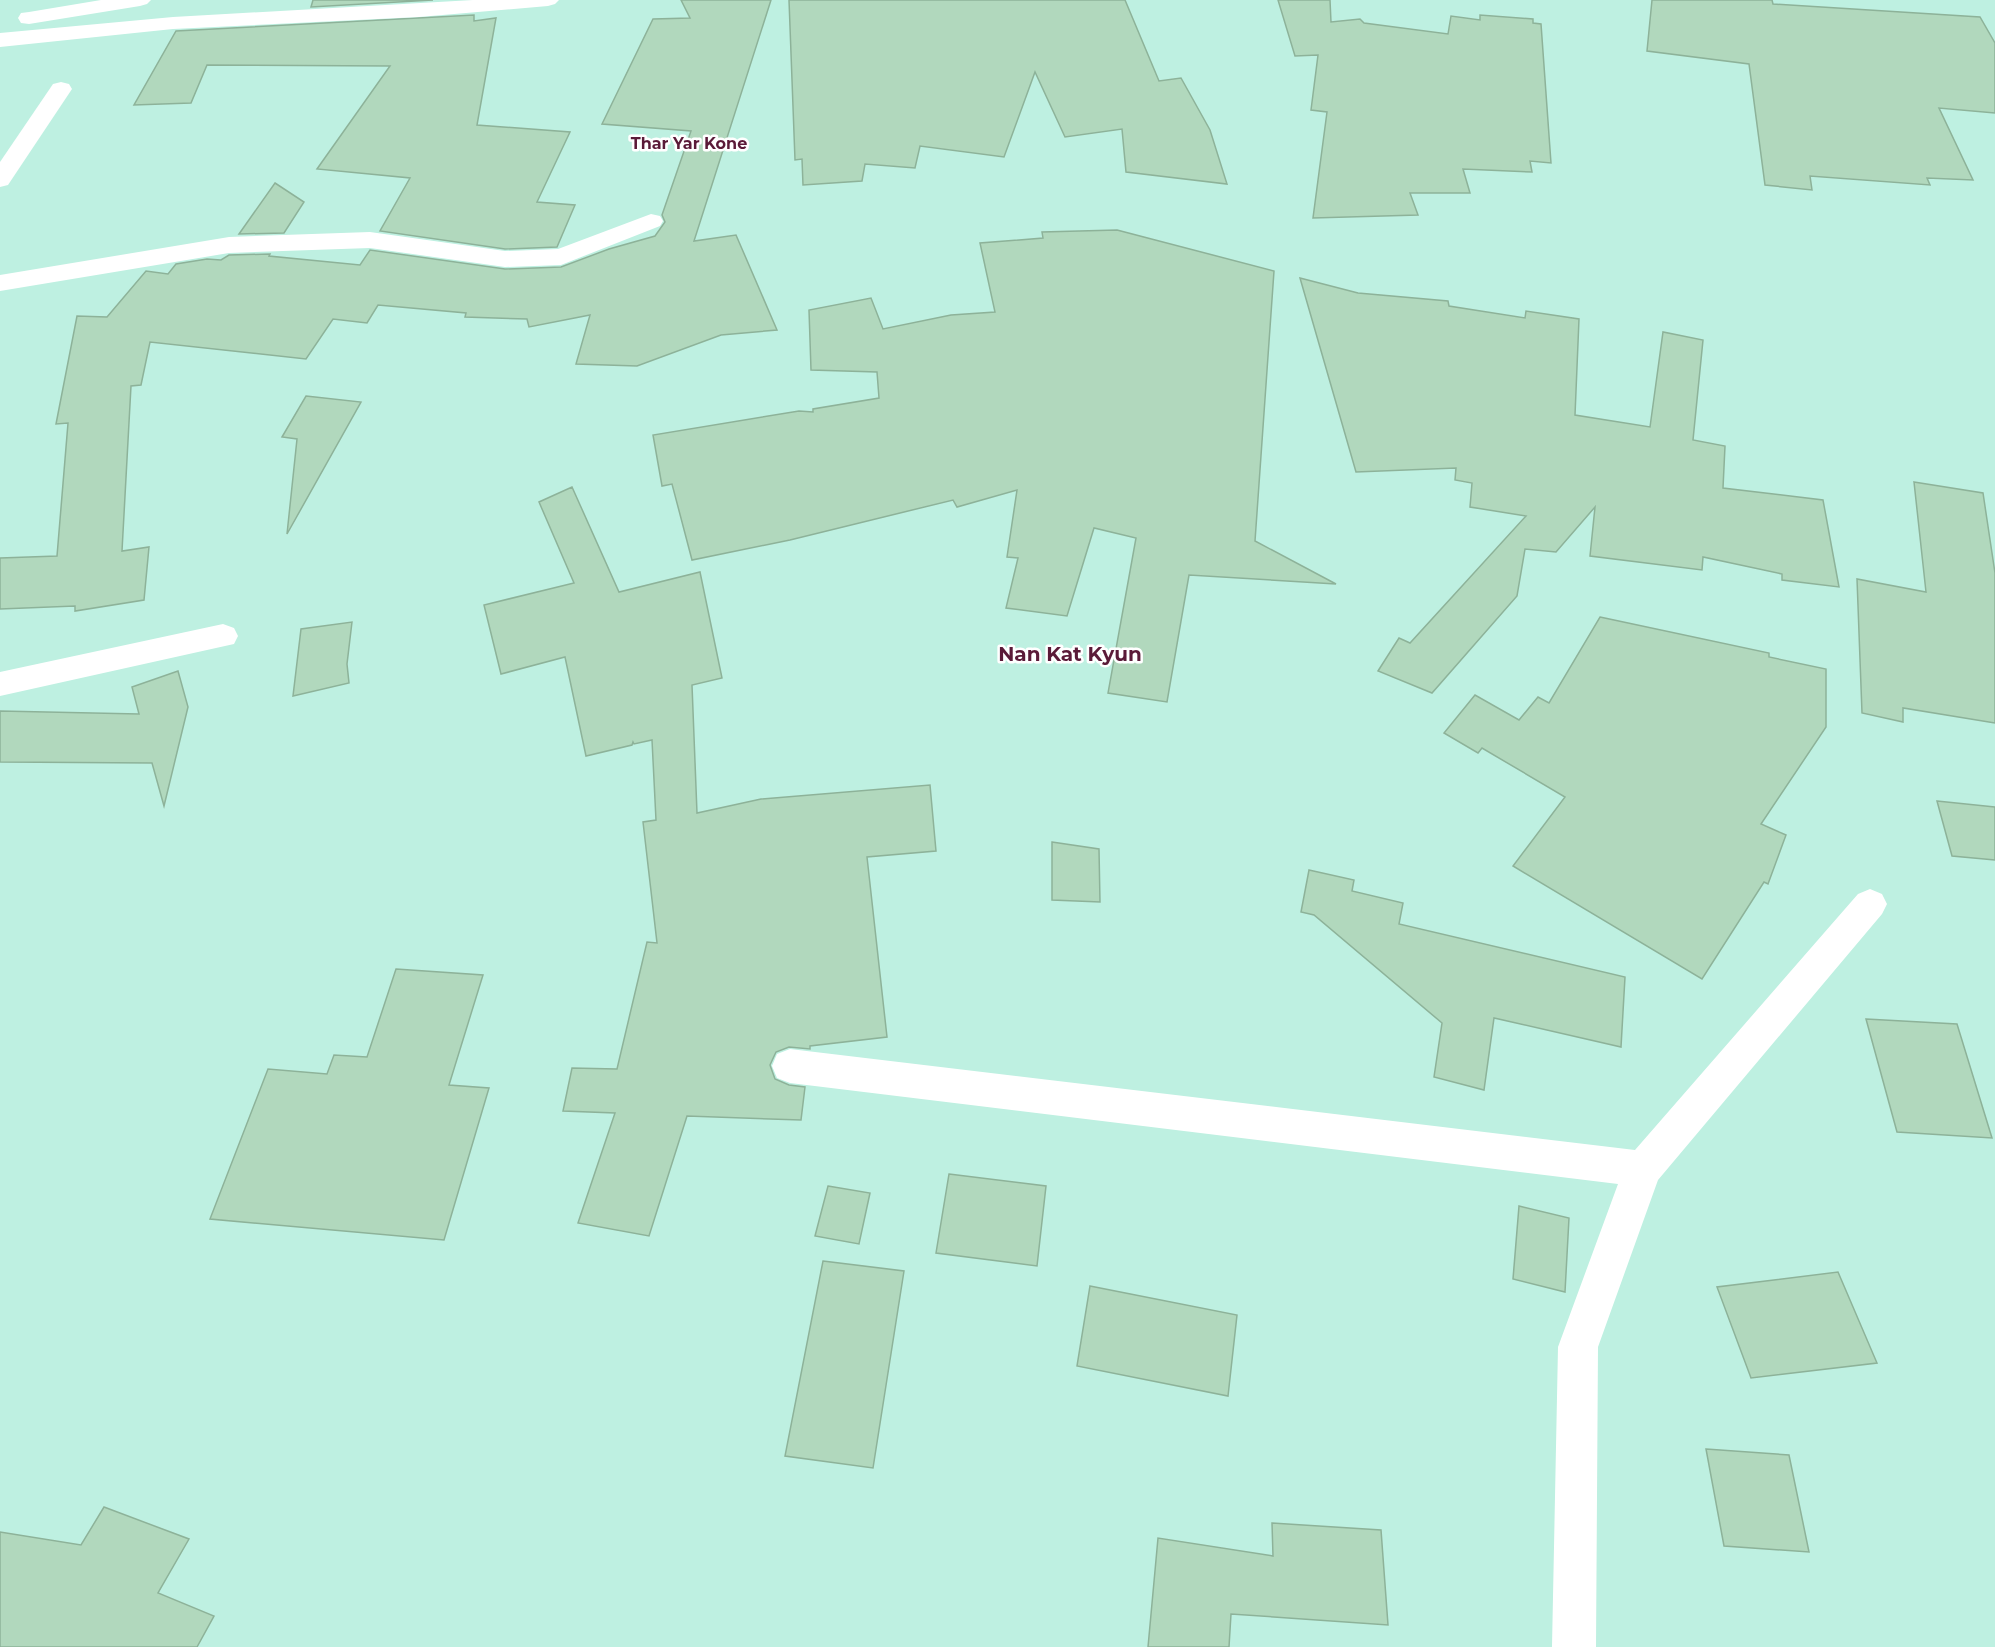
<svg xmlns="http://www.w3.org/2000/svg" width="1995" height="1647" font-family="Montserrat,sans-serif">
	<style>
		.building { fill: #b1d8bd; stroke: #8db299; stroke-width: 1.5 }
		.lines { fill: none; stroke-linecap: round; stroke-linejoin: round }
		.minor { fill: #fff; fill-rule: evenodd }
		.labels { text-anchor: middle; stroke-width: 5; stroke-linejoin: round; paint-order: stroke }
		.far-quarter-label { font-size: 16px; font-weight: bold; fill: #5a1a38; stroke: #fff }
		.quarter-label { font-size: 20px; font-weight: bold; fill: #5a1a38; stroke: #fff }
	</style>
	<rect width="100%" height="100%" fill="#bef0e1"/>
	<!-- building -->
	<g class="building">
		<path d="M313,0H433L311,7Z"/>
		<path d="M681,0H771L694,241L736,235L777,330L721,335L637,366L576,364L590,315L529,327L527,319L465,317L466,313L378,305L367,323L333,319L306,359L150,342L141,385L131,386L122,551L149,547L144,600L75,611V606L0,609V558L57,556L68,423L56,424L77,316L107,317L146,271L168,274L176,264L207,259L221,260L229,255L270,254L269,256L360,265L370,250L505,269L561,267L609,249L655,236L665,222L662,215L691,131L602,124L653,19L690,18Z"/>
		<path d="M789,0H1125L1159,81L1181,78L1210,130L1227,184L1126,172L1122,129L1065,137L1035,72L1004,157L920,146L915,168L865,164L862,181L803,185L802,159L795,160Z"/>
		<path d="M1278,0H1330L1331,22L1360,19L1364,23L1448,34L1451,16L1480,20V15L1533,19V23L1541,24L1551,163L1530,161L1532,172L1463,169L1470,193H1410L1418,215L1313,218L1327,112L1311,110L1318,55L1295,56Z"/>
		<path d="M1652,0H1772L1773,4L1980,17L1995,43V113L1939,108L1973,180L1927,178L1930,185L1810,176L1812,190L1765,185L1749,64L1647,51Z"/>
		<path d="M474,15V21L496,18L477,125L570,132L537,202L575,205L557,247L505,249L380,231L410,178L317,169L390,66L207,65L191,103L134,105L176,31Z"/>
		<path d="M275,183L304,202L284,233L239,234Z"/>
		<path d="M1117,230L1274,271L1255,541L1336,584L1189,575L1167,702L1108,693L1136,538L1094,528L1067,616L1006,608L1018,558L1007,557L1017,490L957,507L953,500L790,540L692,560L672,484L662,486L653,435L799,411L813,412V409L879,398L877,372L811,370L809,310L871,298L883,329L951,315L995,312L980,243L1043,238L1042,232Z"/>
		<path d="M1300,278L1358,293L1448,301L1449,306L1525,318L1526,311L1579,319L1575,415L1650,427L1663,332L1703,340L1693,440L1725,446L1723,488L1823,500L1839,587L1782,580V574L1703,557L1702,570L1590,556L1595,507L1556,552L1525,549L1517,596L1432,693L1378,671L1399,638L1410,643L1526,516L1470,507L1472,483L1455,480L1456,468L1356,472Z"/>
		<path d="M306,396L361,402L287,534L297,439L282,437Z"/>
		<path d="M1914,482L1983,493L1995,573V723L1903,708V722L1862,713L1857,579L1926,592Z"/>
		<path d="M572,487L619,592L700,572L722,678L692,685L697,813L761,799L930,785L936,851L867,857L887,1037L810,1046V1049L789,1047L776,1052L770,1065L775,1079L789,1085L805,1087L801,1120L687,1116L649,1236L578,1223L615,1113L563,1111L572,1068L617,1069L647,942L657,943L643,822L656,820L652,740L634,744L633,742L632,745L586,756L565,657L501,674L484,605L574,583L539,502Z"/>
		<path d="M1600,617L1769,653V657L1826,669V727L1761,824L1786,835L1768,884L1764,882L1702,979L1513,866L1565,797L1482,748L1478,753L1444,733L1475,695L1519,720L1538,697L1549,703Z"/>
		<path d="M352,622L347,664L349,683L293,696L301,629Z"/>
		<path d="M178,671L188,707L164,806L152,763L0,762V711L139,714L132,687Z"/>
		<path d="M1937,801L1995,807V860L1952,856Z"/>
		<path d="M1052,842L1099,849L1100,902L1052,900Z"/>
		<path d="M1309,870L1354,880L1352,891L1403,903L1399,924L1625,977L1621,1047L1494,1018L1484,1090L1434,1077L1442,1023L1314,915L1301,912Z"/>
		<path d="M396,969L483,975L449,1085L489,1088L444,1240L210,1219L268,1069L327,1074L334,1055L367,1057Z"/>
		<path d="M1866,1019L1957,1024L1992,1138L1897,1132Z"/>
		<path d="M949,1174L1046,1186L1037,1266L936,1253Z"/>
		<path d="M828,1186L870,1193L859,1244L815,1236Z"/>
		<path d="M1519,1206L1569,1218L1565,1292L1513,1279Z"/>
		<path d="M823,1261L904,1271L873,1468L785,1456Z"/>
		<path d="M1838,1272L1877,1363L1751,1378L1717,1287Z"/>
		<path d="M1090,1286L1237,1315L1228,1396L1077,1366Z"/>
		<path d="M1706,1449L1789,1455L1809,1552L1724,1546Z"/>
		<path d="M104,1507L189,1539L158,1593L214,1616L197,1647H0V1532L81,1545Z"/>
		<path d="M1272,1523L1381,1530L1388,1625L1231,1614L1229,1647H1148L1158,1538L1273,1556Z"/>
	</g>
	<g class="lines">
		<!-- minor -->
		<g class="minor">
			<path d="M101,0H151L147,4L140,6L29,24L21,23L18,18L21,13L29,12Z"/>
			<path d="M473,0H559L555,4L548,6L419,17L173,29L0,47V33L173,17Z"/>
			<path d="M61,82L69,84L72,89L8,185L0,187V162L53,84Z"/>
			<path d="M651,214L660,216L663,221L660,226L561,265L505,267L370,248L229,253L0,291V275L229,237L370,232L505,251L558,249Z"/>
			<path d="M223,624L234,628L238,636L234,644L0,696V672Z"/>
			<path d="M1870,889L1882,894L1887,904L1882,914L1658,1180L1598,1347L1596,1647H1552L1558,1347L1618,1184L790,1083L777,1078L772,1066L777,1054L790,1049L1635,1150L1858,894Z"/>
		</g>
	</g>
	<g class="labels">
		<!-- far-quarter labels -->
		<g class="far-quarter-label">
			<text x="689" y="149">Thar Yar Kone</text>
		</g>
		<!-- quarter labels -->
		<g class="quarter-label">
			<text x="1070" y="661">Nan Kat Kyun</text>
		</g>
	</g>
</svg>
